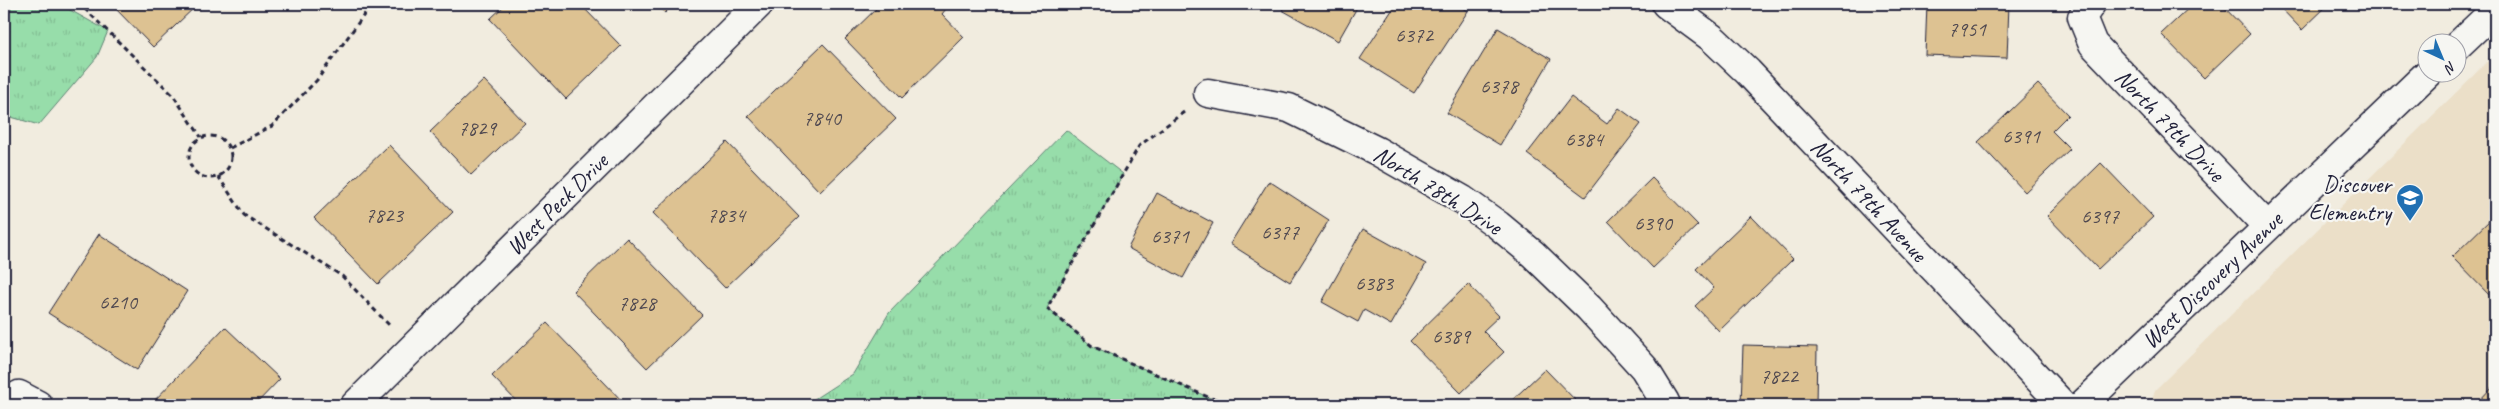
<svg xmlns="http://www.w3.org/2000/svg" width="2499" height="409" font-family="Caveat,sans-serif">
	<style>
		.built { fill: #ebdfc8 }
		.grass { fill: url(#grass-tufts); stroke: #5c8072 }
		.building { fill: #ddc292; stroke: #22223b }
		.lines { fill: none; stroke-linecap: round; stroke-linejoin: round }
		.minor-casing { stroke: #22223b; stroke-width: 31 }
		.path { stroke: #22223b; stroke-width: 3; stroke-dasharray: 5 4; stroke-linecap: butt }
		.minor { stroke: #f6f6f2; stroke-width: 28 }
		.labels { text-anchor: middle; stroke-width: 4.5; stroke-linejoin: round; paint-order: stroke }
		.number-label { font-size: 21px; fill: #514a51 }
		.street-label { font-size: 24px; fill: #22223b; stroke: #f6f6f2 }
		.poi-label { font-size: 24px; fill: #22223b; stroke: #f6f6f2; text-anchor: end }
	</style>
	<defs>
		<pattern id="grass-tufts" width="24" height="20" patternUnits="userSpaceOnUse" patternTransform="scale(1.25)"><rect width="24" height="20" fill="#97ddaa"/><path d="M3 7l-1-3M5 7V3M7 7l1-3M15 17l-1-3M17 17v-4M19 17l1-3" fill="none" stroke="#82bd93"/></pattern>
	</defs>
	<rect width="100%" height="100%" fill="#f1ecdf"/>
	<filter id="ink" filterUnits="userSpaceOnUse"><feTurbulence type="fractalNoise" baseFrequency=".02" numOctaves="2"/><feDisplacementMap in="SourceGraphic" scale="10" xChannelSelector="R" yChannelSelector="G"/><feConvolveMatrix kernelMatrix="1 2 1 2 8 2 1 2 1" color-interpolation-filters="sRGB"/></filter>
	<g filter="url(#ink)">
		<!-- built -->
		<path class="built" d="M2495,54V405H2150L2155,390Z"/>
		<!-- grass -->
		<g class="grass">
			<path d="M4,4H59L108,31L97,57L39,125L4,115Z"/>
			<path d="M1066,130L1123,174L1047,308L1092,346L1210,398L1244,405H805L853,374L889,313Z"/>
		</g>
		<!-- building -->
		<g class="building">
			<path d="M111,4H198L153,47Z"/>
			<path d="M506,4H580L621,46L566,99L490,19Z"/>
			<path d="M655,4H674L665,13Z"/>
			<path d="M881,4H950L942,14L964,37L902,98L845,39Z"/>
			<path d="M1285,4H1359L1338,41L1282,10Z"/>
			<path d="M1396,4H1457L1468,11L1414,93L1360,59Z"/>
			<path d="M1927,4H2009L2007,58L1925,55Z"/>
			<path d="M2193,4H2221L2250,34L2204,78L2161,34Z"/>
			<path d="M2277,4H2329L2302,30Z"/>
			<path d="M1498,28L1551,59L1500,145L1447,113Z"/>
			<path d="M823,44L896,119L820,192L748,116Z"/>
			<path d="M484,80L525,123L471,175L430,132Z"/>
			<path d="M2038,84L2068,115L2052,131L2070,149L2025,192L1978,142Z"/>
			<path d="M1571,97L1607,124L1619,108L1641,124L1585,197L1527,154Z"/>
			<path d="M727,142L799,217L725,288L653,213Z"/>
			<path d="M389,145L453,212L378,284L314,218Z"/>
			<path d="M2101,163L2153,217L2098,269L2047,216Z"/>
			<path d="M1652,178L1698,225L1653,268L1608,221Z"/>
			<path d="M1269,181L1329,220L1290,282L1230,244Z"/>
			<path d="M1157,193L1213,223L1183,278L1128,248Z"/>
			<path d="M2495,215V301L2452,257Z"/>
			<path d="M1751,216L1793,259L1719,331L1695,306L1714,288L1696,269Z"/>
			<path d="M1363,229L1426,264L1391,325L1364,310L1358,322L1322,302Z"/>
			<path d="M99,234L187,291L137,370L48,313Z"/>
			<path d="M627,238L702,315L647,368L573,291Z"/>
			<path d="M1468,284L1499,316L1483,331L1504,352L1461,393L1410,341Z"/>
			<path d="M547,323L626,405H520L492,376Z"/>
			<path d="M225,327L280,379L255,405H154L152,403Z"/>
			<path d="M1743,345L1817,347L1816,405H1741Z"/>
			<path d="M1545,369L1580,405H1507Z"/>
			<path d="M2495,384V405H2475Z"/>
		</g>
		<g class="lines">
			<defs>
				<g id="minor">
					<path d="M1666,4L1712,38L1748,72L2063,405"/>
					<path d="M2091,4L2082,17L2093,44L2267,226"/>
					<path d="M2456,47L2495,10"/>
					<path d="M1208,93L1289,108L1377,151L1463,200L1498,225L1533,254L1589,308L1644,368L1665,402L1663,405"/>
					<path d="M4,404L19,395L38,405"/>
					<path d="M355,405L759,4"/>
					<path d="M2082,405L2429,72"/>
				</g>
			</defs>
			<!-- minor casing -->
			<use href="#minor" class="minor-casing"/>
			<!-- path -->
			<g class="path">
				<path d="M8,4L10,7L24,4"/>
				<path d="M58,4L85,9L173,95L201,137"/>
				<path d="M1184,112L1139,146L1047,308L1092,346L1210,398L1244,405"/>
				<circle cx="210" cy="157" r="21"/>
				<path d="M230,148L272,126L317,80L366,12L374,4"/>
				<path d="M218,176L244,215L342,276L390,326"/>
			</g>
			<!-- minor -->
			<use href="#minor" class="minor"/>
		</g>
	</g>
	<!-- icons -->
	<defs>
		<symbol id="school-pin" viewBox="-11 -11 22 30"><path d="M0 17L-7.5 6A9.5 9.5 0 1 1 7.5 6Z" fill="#1f6fb2" stroke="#f6f6f2"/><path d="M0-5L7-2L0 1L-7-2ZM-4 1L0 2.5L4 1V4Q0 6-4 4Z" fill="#fff"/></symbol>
	</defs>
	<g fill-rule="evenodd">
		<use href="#school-pin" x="2394" y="182" width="32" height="43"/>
	</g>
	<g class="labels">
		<!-- number labels -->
		<g class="number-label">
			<text x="1967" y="36">7951</text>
			<text x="1414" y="42">6372</text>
			<text x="1499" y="93">6378</text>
			<text x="822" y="125">7840</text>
			<text x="477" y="135">7829</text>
			<text x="2021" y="143">6391</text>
			<text x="1584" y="146">6384</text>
			<text x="384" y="222">7823</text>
			<text x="726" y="222">7834</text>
			<text x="2100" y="223">6397</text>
			<text x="1653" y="230">6390</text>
			<text x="1280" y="239">6377</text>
			<text x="1170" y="243">6371</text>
			<text x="1374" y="290">6383</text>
			<text x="118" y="309">6210</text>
			<text x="637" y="310">7828</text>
			<text x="1451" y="343">6389</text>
			<text x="1779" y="383">7822</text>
		</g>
		<!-- street labels -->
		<g class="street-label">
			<text transform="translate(2170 125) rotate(46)" y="8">North 79th Drive</text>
			<text transform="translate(1438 190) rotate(32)" y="8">North 78th Drive</text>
			<text transform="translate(1869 200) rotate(47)" y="8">North 79th Avenue</text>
			<text transform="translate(557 204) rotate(-45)" y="8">West Peck Drive</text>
			<text transform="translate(2212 280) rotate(-44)" y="8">West Discovery Avenue</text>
		</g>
		<!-- poi labels -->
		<g class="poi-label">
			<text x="2391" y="192">Discover<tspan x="2391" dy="28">Elementry</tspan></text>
		</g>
	</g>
	<!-- margin -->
	<rect width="2499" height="409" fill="none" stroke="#f6f6f2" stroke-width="20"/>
	<rect x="10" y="10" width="2479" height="389" fill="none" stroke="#22223b" stroke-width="2" filter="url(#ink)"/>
	<!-- north arrow -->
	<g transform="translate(2442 58) rotate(136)"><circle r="24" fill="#f6f6f2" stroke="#a1a1a9"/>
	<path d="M0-4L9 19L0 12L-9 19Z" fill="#1f6fb2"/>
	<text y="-8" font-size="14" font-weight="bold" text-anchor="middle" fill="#22223b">N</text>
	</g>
</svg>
